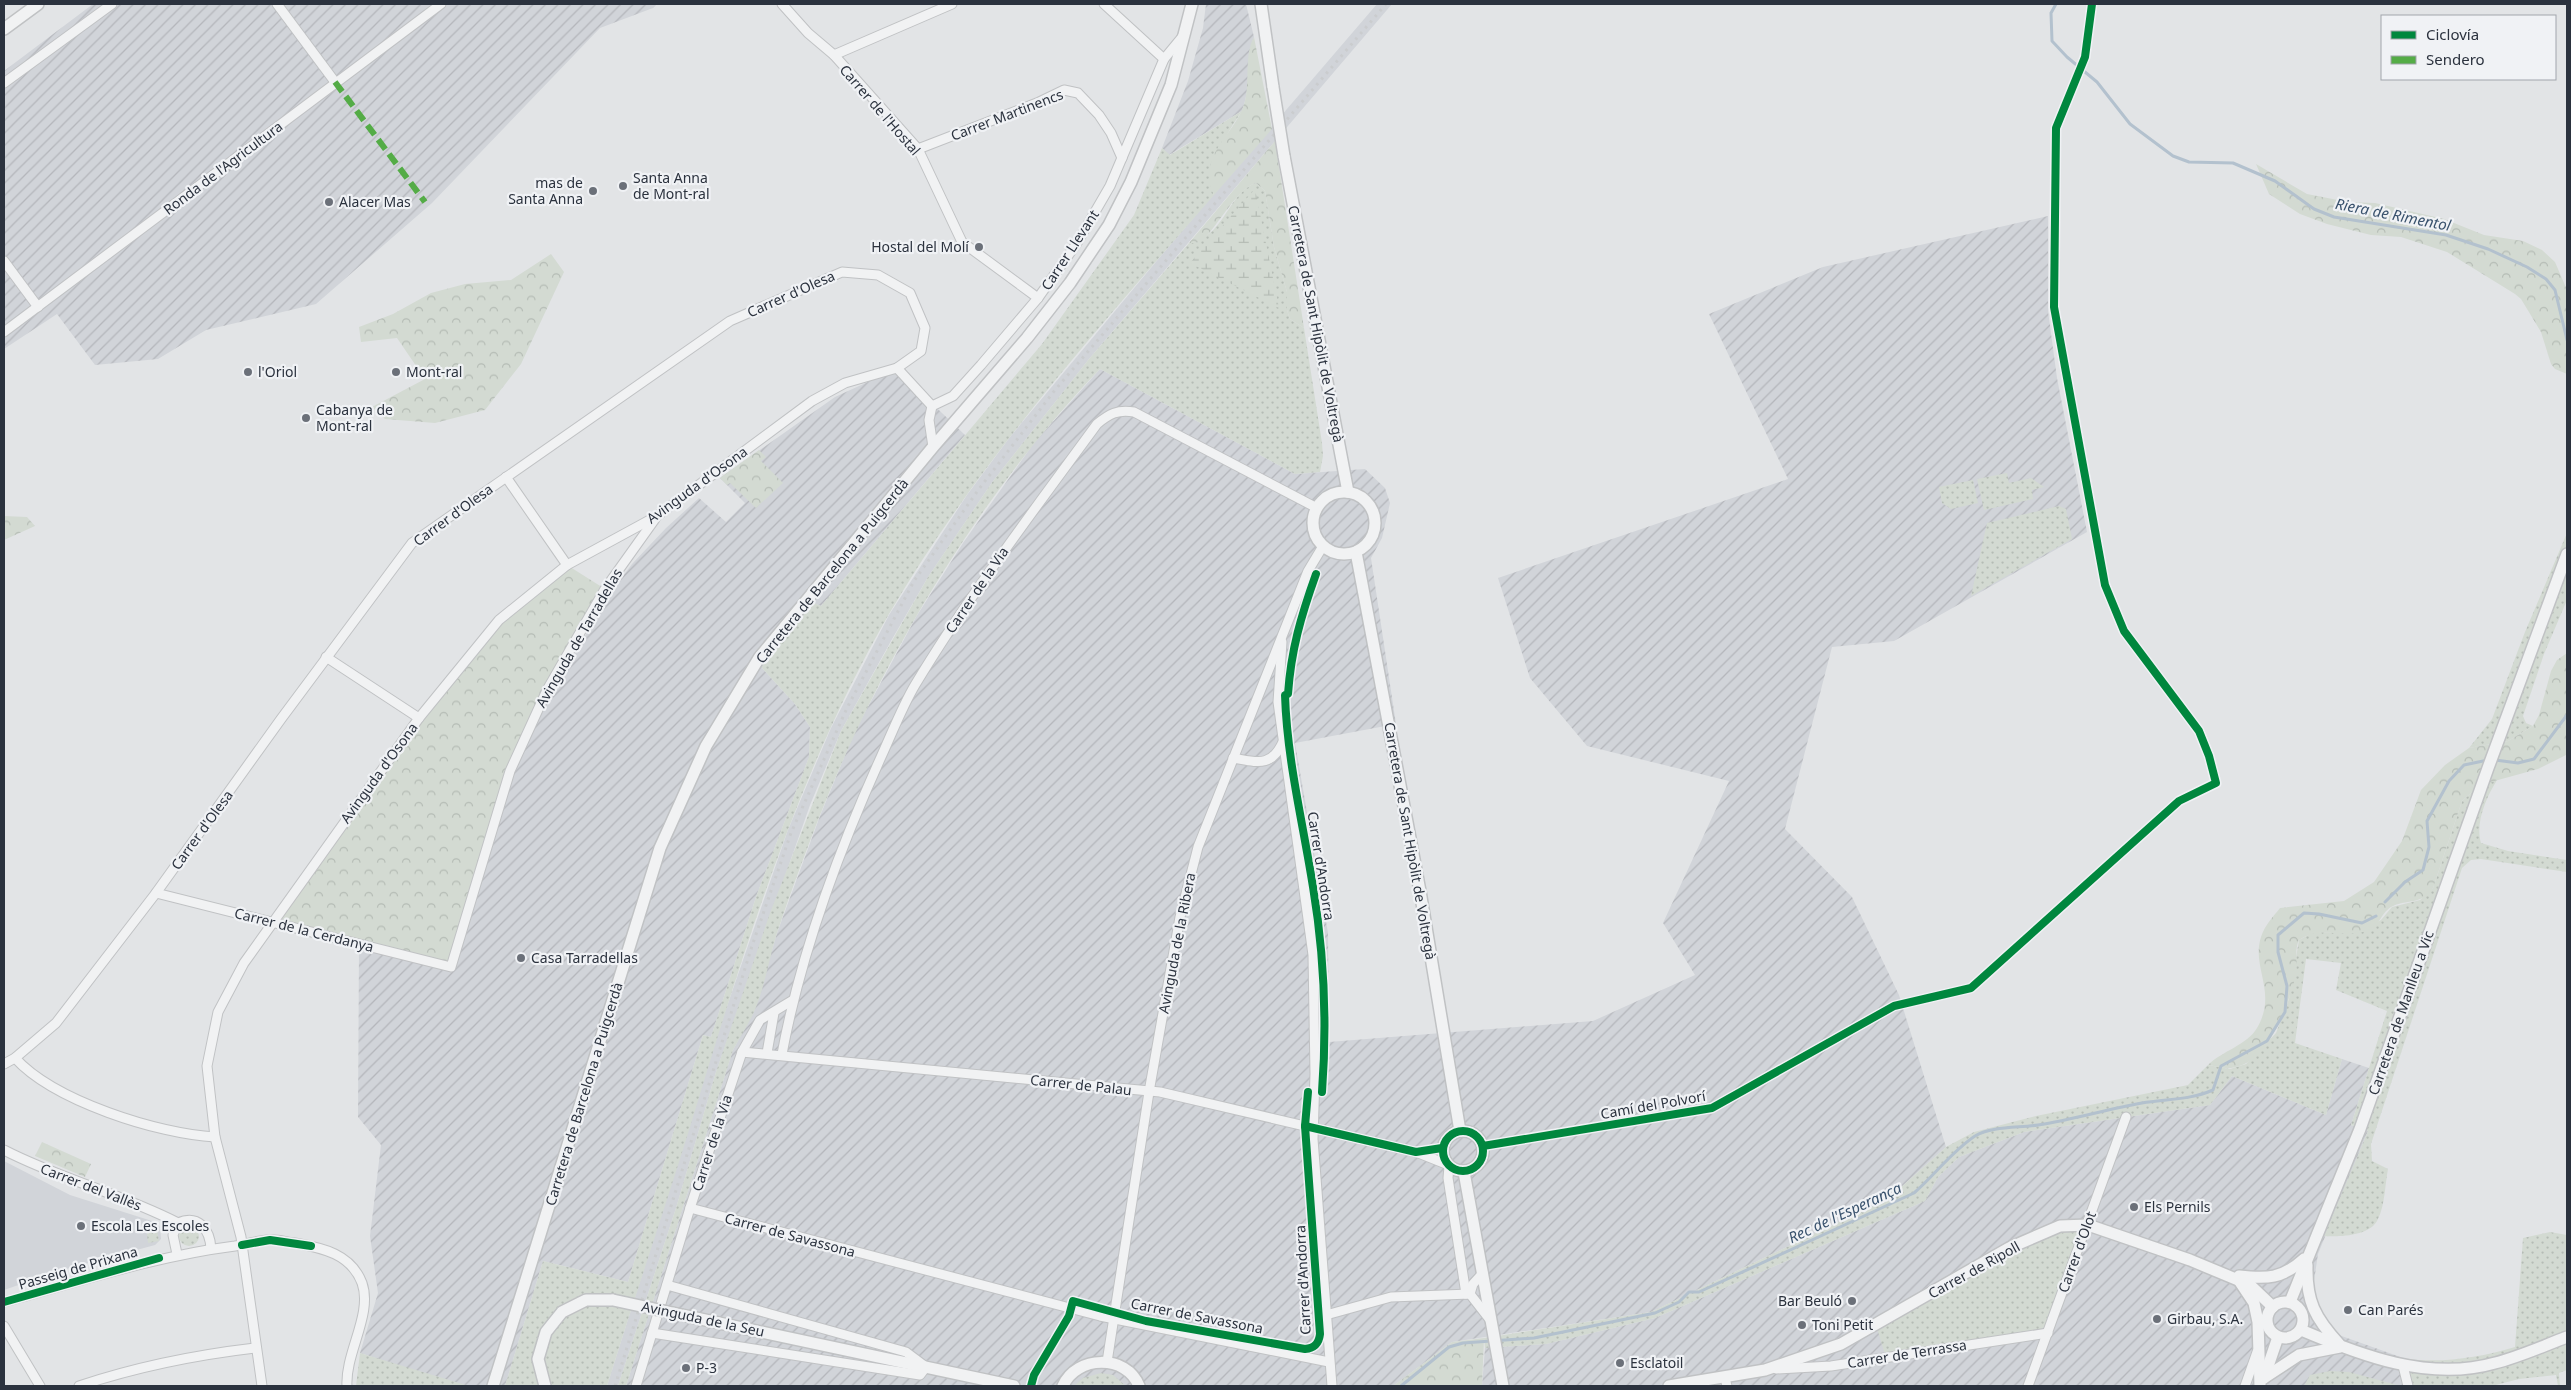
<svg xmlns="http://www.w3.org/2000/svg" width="2571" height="1390" font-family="'Noto Sans',sans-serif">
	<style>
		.built { fill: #d1d4d9 }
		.industrial { fill: url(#industrial-furrows) }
		.grass { fill: url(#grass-dots) }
		.forest { fill: url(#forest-crowns) }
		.wetland { fill: url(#wetland-marsh) }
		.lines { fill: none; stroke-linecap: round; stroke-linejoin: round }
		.stream { stroke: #b3c1ce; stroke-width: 3 }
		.minor-casing { stroke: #c0c2c4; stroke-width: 11 }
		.tertiary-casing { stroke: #c0c2c4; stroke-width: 14 }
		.minor { stroke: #f1f2f3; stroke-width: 9 }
		.tertiary { stroke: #f1f2f3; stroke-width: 11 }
		.rail { stroke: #caccce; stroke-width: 3; stroke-dasharray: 2.5 5; stroke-linecap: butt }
		.tertiary-bridge-casing { stroke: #c0c2c4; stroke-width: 14; stroke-linecap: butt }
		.tertiary-bridge { stroke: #f1f2f3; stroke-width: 11 }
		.quiet { stroke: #54ac46; stroke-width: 6; stroke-dasharray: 12 6; stroke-linecap: butt }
		.cycleway-casing { stroke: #f0f2f5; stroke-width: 11 }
		.cycleway { stroke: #00873e; stroke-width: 8 }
		.poi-dot { fill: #6b7079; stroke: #f0f2f5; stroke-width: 2 }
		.labels { text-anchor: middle; stroke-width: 4.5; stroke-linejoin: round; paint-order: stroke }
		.street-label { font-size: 14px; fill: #2b323e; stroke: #f0f2f5 }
		.poi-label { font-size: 14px; fill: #2b323e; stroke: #f0f2f5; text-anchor: start }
		.water-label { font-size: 15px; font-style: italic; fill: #39526d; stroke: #f0f2f5 }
	</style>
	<defs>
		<pattern id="industrial-furrows" width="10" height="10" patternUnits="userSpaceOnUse" patternTransform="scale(1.25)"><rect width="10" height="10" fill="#d1d4d9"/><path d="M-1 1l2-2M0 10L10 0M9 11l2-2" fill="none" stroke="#b4b6bb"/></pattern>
		<pattern id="grass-dots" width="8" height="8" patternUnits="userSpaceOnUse" patternTransform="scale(1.25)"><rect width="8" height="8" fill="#d3dad2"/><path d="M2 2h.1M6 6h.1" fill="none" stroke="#b5bcb5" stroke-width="1.8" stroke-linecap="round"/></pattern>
		<pattern id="forest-crowns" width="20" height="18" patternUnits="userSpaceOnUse" patternTransform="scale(1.25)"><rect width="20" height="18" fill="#d3dad2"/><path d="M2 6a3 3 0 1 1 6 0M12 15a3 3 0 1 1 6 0" fill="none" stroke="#b5bcb5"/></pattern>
		<pattern id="wetland-marsh" width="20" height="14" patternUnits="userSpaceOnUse" patternTransform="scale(1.25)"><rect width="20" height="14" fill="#d3dad2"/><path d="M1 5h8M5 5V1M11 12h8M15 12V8" fill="none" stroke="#b5bcb5"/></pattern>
	</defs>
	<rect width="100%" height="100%" fill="#e2e4e6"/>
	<!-- built -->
	<g class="built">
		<path d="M1377,4H1392L1089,359L993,481L928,577L891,641L841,731L810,805L716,1072L676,1208L618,1386H607L724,1015L788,830L831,728L889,615L967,495L1010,437L1160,257Z"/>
		<path d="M4,1161L70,1195L152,1221L160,1227L161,1239L155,1245L59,1271L4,1290Z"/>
	</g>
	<!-- industrial -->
	<g class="industrial">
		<path d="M93,4H657L653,8L600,28L432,203L316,304L206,330L158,359L95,365L57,314L4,349V71Z"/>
		<path d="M1206,4H1246L1254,37L1249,53V81L1245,101L1242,111L1169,155L1162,148L1188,81L1203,28Z"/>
		<path d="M2048,216V311L2057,378L2087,532L1894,641L1832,647L1785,829L1852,897L1899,995L1946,1147L1889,1198L1651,1312L1452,1342L1393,1386H626L733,1050L754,1011L777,933L820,816L855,731L916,617L963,543L1034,443L1100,369L1295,474L1365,469L1385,488L1390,503L1382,538L1371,558L1396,724L1295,743L1328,933L1329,1042L1593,1021L1695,975L1663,923L1729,781L1587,746L1530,678L1498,578L1788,479L1709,314L1823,267Z"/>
		<path d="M896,369L965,435L821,606L813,603L762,668L795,704L810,727L809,757L756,897L711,1037L703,1035L628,1282L543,1261L505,1386H462L360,1353L378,1293L370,1236L381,1145L358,1117L359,947L523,741L611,592L632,564L666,528L699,498L726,522L745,503L720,478L835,397Z"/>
		<path d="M2342,1059L2369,1068L2351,1125L2368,1131L2318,1254L2313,1288L2317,1308L2336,1334L2406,1359L2413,1386H1482L1485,1348L1546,1344L1655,1318L1925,1201L1938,1177L1959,1157L2024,1132L2210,1105L2232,1076L2326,1115Z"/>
	</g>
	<!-- grass -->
	<g class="grass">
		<path d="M1242,111C1228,131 1204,171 1214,195C1098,328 978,462 889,614C797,773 743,953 690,1127C663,1214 634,1299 607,1386H505L543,1261L628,1282L703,1035L711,1037L756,897L809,757L810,727L795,704L762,668L763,661L814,603L821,606L1042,344L1134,215L1162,148L1170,155Z"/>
		<path d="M1256,183L1265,191L1274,247L1287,292V310L1290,319L1304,328L1322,443L1323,456L1320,472L1295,474L1100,369C981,492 883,656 820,815C805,854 790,893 777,933C769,958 765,987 754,1012C748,1025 740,1037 733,1050L626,1386H618L676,1208L716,1072L770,913L841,731L928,577L993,481L1089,359L1189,243H1196C1202,238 1210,234 1215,228C1228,214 1237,189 1256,183Z"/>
		<path d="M2007,473L2009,483L2031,478L2044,487L2032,490L2033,499L1984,510L1977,479Z"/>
		<path d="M1973,480L1978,503L1951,509L1942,503L1939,487Z"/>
		<path d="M2059,506L2066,509L2072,539L1971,596L1987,523Z"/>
		<path d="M2567,533V600L2544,654L2523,716L2526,723L2533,726L2508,741L2469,748L2492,719L2525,632Z"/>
		<path d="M2497,780C2486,798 2475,823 2481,843L2508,851L2567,860V872L2481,859L2471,860L2462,868L2371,1144L2372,1161L2388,1169C2385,1184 2385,1205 2378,1219C2371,1236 2340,1237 2324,1236L2368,1131L2351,1125L2387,1011L2336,990L2341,963L2306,959L2295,1043L2342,1059L2326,1115L2232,1076L2210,1105L2024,1132L1959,1157L1938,1177L1925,1201L1655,1318L1546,1344L1485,1348L1484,1338L1651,1312L1889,1198L1946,1147L1974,1132L2036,1116L2188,1085L2208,1065L2230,1069L2246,1064L2276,1033L2289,999L2299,940L2314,932L2355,933L2381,920L2392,907L2420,900L2433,888L2462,801L2480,785Z"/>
		<path d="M156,1224L159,1241L148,1243L146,1226Z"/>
		<path d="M2088,1225L2048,1333L1886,1358L1876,1325L2060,1226Z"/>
		<circle cx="189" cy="1236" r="10"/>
		<path d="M2550,1232L2567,1235V1370L2559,1373L2560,1386H2558L2556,1375L2519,1379L2492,1386H2413L2406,1359C2444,1363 2478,1358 2515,1347L2523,1238Z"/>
		<path d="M360,1353L469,1386H356Z"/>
		<path d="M2330,1371L2349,1372L2401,1386H2304L2310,1375Z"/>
		<path d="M1101,1373L1113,1375L1126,1386H1074L1083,1378Z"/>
	</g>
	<!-- forest -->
	<g class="forest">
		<path d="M1254,37L1272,129L1214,195C1196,153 1236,136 1245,101C1250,81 1244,55 1254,37Z"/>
		<path d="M1275,141L1304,328L1290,319L1287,310V292L1274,247L1265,191L1256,183C1238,188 1218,225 1204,239L1196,243H1189Z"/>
		<path d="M2256,164L2307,194L2348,202L2375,203L2444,219L2484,235L2523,241L2542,250L2555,262L2567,290V374L2555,369L2551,364L2541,332L2521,299L2515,294L2447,252L2401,237L2371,235L2327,224L2300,214L2269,194Z"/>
		<path d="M551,254L564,272L521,364L485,410L435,423L385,419L372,407L425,379L397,338L361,342L359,327L393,314L431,293L465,284L511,280Z"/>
		<path d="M759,450L766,457L761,461L783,483L756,508L730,483L727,485L720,478Z"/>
		<path d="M4,516L27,517L35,526L4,540Z"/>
		<path d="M567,565L605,589L547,690L510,771L451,967L271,923L419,718L499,620Z"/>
		<path d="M2567,653L2566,755L2538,769L2480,785L2462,801L2433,888C2424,905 2405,899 2391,907C2379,915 2381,927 2363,932C2339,938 2322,925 2299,940C2294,951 2298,960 2296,971C2290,1003 2269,1064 2231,1068C2224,1069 2215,1066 2208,1065C2222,1051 2247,1045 2257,1028C2278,992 2251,968 2261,937C2265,925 2272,918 2280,908L2344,901L2374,882L2402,841L2421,790L2445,765L2469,748L2508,741L2533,726L2539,715L2551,671L2557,660Z"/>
		<path d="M42,1142L91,1164L85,1177L35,1156Z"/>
		<path d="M1484,1338L1482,1386H1393L1452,1342Z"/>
	</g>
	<!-- wetland -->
	<path class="wetland" d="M1255,189L1279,308L1190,263Z"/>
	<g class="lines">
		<!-- stream -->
		<g class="stream">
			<path d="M2056,4L2051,13L2052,41L2067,57L2097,82L2130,124L2173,156L2189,162L2233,163L2275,181L2314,209L2334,217L2446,235L2488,249L2527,267L2546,279L2555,290L2567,340"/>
			<path d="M2495,760L2518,763L2534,759L2567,715"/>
			<path d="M2385,902L2405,882L2423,870L2429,847L2427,821L2449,781L2464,765L2488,760"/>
			<path d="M1401,1386L1449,1347L1463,1343L1534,1338L1655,1313L1679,1302L1689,1292H1699L1914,1193C1935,1175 1951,1152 1975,1136C1991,1126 2019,1128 2038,1125C2073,1120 2107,1109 2142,1103C2167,1099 2190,1100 2213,1090L2221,1066L2267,1041L2285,1012L2287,986L2278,952V935L2304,913L2319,914L2362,923L2376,916"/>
		</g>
		<defs>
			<g id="minor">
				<path d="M277,4L335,82"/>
				<path d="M782,4L808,33L834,55L918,149L962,242L1038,298"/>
				<path d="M1104,4L1164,59"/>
				<path d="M834,55L952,4"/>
				<path d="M4,83L112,4"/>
				<path d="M918,149L1037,103L1064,90L1078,93L1099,115L1111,133L1122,158"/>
				<path d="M4,261L38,307"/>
				<path d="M4,332L441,4"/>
				<path d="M897,368L932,406"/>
				<path d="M932,406L953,396L981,365L1038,298L1077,243L1110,186L1164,59L1183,36"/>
				<path d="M932,406L929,420L933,447"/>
				<path d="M506,477L567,565"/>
				<path d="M1282,642L1278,702L1313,955L1315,1074L1313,1139L1332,1386"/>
				<path d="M326,657L419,718"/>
				<path d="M1233,758C1257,762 1271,768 1283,742"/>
				<path d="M156,893L451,967L510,771L547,690L605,589L655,519"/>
				<path d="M742,1052L1160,1092L1416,1152L1446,1164"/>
				<path d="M767,1053L774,1013"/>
				<path d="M782,1054C801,952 838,852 881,757C892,733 902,707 915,685C970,594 1034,510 1097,424C1109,414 1118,409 1134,412L1317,508"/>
				<path d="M15,1058C54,1101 158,1134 215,1137"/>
				<path d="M4,1064L15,1058L56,1023L156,893L281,719L412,543L730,321L842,272L878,275L910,293L925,328L921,351L897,368L845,383L812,401L657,516L567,565L499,620L419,718L244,963L218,1012L207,1066L215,1137L241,1237L262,1386"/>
				<path d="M1483,1146L1712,1108L1894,1006"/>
				<path d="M4,1150C60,1179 122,1194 178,1223"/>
				<path d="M1416,1152L1442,1148"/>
				<path d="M1449,1166L1448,1178L1466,1294"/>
				<path d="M690,1208L1100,1316L1329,1362"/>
				<path d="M177,1254L173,1235L178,1223C198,1214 210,1229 211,1249"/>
				<path d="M1483,1273L1473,1284L1470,1294L1491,1321"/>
				<path d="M4,1302C81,1281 156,1256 235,1246C246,1244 257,1241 268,1240C277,1239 286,1242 295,1243C323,1248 351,1254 362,1283C373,1314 345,1353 347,1386"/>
				<path d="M1326,1315L1391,1297L1470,1294"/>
				<path d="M4,1326L40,1386"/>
				<path d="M652,1333L920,1375L926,1367L906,1352L667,1285"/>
				<path d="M1107,1362L1149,1092L1180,917L1198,847L1308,571L1323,546"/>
				<path d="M2403,1366L2408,1386"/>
				<path d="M1776,1369L1831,1366L2048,1333"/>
				<path d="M1725,1378L1727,1386"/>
				<path d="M79,1386C136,1367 195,1355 255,1348"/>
				<path d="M636,1386L690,1208L742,1052L760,1020L793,1000"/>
				<path d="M2028,1386L2126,1117"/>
				<path d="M2245,1386L2257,1352"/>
			</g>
			<g id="tertiary">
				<path d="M1261,4L1273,87"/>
				<path d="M4,29L38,4"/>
				<path d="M1284,156L1348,492"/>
				<circle cx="1344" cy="523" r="31"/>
				<path d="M1356,552L1420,891L1460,1131"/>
				<circle cx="1463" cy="1151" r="20"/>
				<path d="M1464,1172L1503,1386"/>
				<path d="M2307,1265C2306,1301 2315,1318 2339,1344"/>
				<path d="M2239,1276C2267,1279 2282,1279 2304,1259"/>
				<path d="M2240,1282L2254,1303L2258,1322L2260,1386"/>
				<circle cx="2285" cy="1320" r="18"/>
				<path d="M2290,1302L2360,1129L2488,768L2567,554"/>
				<path d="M682,1315L1014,1386"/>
				<path d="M2301,1330C2360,1355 2429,1382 2495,1363C2519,1357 2543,1346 2567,1337"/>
				<path d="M2264,1378L2299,1355L2340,1347"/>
				<path d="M2264,1378L2278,1337"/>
				<path d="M493,1386L660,848L706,746L759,658L933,447L1027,338L1070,283L1109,225L1131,182L1171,85L1192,4"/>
				<path d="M545,1386L538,1359L546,1332L562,1312L586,1300H613"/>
				<path d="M1063,1386C1076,1355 1127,1354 1139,1386"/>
				<path d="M1669,1386L1765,1370L1841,1344L2009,1248L2060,1226L2088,1225L2190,1260L2250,1285L2273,1307"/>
			</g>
		</defs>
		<!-- minor casing -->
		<use href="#minor" class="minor-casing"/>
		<!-- tertiary casing -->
		<use href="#tertiary" class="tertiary-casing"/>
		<!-- minor -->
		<use href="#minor" class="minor"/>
		<!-- tertiary -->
		<use href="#tertiary" class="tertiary"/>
		<!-- rail -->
		<path class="rail" d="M615,1386L752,946L791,833L847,708L914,581L979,489L1055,390L1386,4"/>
		<defs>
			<g id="tertiary-bridge">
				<path d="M1273,87L1284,156"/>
				<path d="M613,1300L682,1315"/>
			</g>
		</defs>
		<!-- tertiary-bridge casing -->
		<use href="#tertiary-bridge" class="tertiary-bridge-casing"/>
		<!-- tertiary-bridge -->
		<use href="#tertiary-bridge" class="tertiary-bridge"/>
		<!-- quiet -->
		<path class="quiet" d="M335,82L425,202"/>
		<defs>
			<g id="cycleway">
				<path d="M1316,574C1301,616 1291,650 1288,694L1285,695C1287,760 1303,823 1313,887C1324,953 1327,1025 1322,1092"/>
				<path d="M1305,1126L1416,1152L1442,1148"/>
				<circle cx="1463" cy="1151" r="20"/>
				<path d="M1483,1146L1712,1108L1894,1006L1971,988L2179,801L2216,783L2209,756L2199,731L2124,631L2105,585L2054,307L2056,128L2085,57L2092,4"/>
				<path d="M242,1245L270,1240L311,1246"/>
				<path d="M4,1302L159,1258"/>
				<path d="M1031,1386L1034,1375L1069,1316L1073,1301L1146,1321L1305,1349C1315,1348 1319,1343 1320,1334L1305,1126L1308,1092"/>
			</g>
		</defs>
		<!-- cycleway casing -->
		<use href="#cycleway" class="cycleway-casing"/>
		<!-- cycleway -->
		<use href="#cycleway" class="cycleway"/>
	</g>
	<!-- markers -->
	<g class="poi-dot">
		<circle cx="623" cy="186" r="5"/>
		<circle cx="593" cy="191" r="5"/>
		<circle cx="329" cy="202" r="5"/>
		<circle cx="979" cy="247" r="5"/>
		<circle cx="248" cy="372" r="5"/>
		<circle cx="396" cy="372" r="5"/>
		<circle cx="306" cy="418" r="5"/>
		<circle cx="521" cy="958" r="5"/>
		<circle cx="2134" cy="1207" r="5"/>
		<circle cx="81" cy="1226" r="5"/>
		<circle cx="1852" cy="1301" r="5"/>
		<circle cx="2348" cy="1310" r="5"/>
		<circle cx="2157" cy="1319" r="5"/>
		<circle cx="1802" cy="1325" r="5"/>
		<circle cx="1620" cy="1363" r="5"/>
		<circle cx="686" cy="1368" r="5"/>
	</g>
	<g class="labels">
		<!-- street labels -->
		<g class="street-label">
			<text transform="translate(880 110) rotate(49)" y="5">Carrer de l'Hostal</text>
			<text transform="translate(1007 115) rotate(-21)" y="5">Carrer Martinencs</text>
			<text transform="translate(223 168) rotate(-37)" y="5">Ronda de l'Agricultura</text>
			<text transform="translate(1070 250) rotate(-57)" y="5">Carrer Llevant</text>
			<text transform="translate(791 294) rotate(-24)" y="5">Carrer d'Olesa</text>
			<text transform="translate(1316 324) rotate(79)" y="5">Carretera de Sant Hipòlit de Voltregà</text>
			<text transform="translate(697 485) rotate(-36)" y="5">Avinguda d'Osona</text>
			<text transform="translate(453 515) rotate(-36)" y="5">Carrer d'Olesa</text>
			<text transform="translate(832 571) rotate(-51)" y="5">Carretera de Barcelona a Puigcerdà</text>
			<text transform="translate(977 590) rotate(-56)" y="5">Carrer de la Via</text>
			<text transform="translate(579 638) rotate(-60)" y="5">Avinguda de Tarradellas</text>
			<text transform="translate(379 773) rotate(-54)" y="5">Avinguda d'Osona</text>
			<text transform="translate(202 830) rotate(-54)" y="5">Carrer d'Olesa</text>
			<text transform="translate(1410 841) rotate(80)" y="5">Carretera de Sant Hipòlit de Voltregà</text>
			<text transform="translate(1321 866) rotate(81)" y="5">Carrer d'Andorra</text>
			<text transform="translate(304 930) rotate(14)" y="5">Carrer de la Cerdanya</text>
			<text transform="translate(1177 943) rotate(-79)" y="5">Avinguda de la Ribera</text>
			<text transform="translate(2401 1013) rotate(-71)" y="5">Carretera de Manlleu a Vic</text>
			<text transform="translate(1081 1085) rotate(6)" y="5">Carrer de Palau</text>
			<text transform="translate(584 1094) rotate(-73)" y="5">Carretera de Barcelona a Puigcerdà</text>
			<text transform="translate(1653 1105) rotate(-10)" y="5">Camí del Polvorí</text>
			<text transform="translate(712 1143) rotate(-72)" y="5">Carrer de la Via</text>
			<text transform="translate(91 1187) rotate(21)" y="5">Carrer del Vallès</text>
			<text transform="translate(790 1235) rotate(15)" y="5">Carrer de Savassona</text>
			<text transform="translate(2077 1252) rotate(-70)" y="5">Carrer d'Olot</text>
			<text transform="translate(78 1268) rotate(-16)" y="5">Passeig de Prixana</text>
			<text transform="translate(1974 1270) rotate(-29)" y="5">Carrer de Ripoll</text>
			<text transform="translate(1303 1280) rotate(-93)" y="5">Carrer d'Andorra</text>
			<text transform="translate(1197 1316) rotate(11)" y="5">Carrer de Savassona</text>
			<text transform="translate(703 1319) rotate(12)" y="5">Avinguda de la Seu</text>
			<text transform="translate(1907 1354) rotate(-9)" y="5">Carrer de Terrassa</text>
		</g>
		<!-- poi labels -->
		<g class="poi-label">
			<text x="633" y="183">Santa Anna<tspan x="633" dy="16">de Mont-ral</tspan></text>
			<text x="583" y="188" text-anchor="end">mas de<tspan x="583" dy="16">Santa Anna</tspan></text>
			<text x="339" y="207">Alacer Mas</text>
			<text x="969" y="252" text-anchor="end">Hostal del Molí</text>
			<text x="258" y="377">l'Oriol</text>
			<text x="406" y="377">Mont-ral</text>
			<text x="316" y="415">Cabanya de<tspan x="316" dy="16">Mont-ral</tspan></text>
			<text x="531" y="963">Casa Tarradellas</text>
			<text x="2144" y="1212">Els Pernils</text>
			<text x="91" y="1231">Escola Les Escoles</text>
			<text x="1842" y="1306" text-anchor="end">Bar Beuló</text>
			<text x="2358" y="1315">Can Parés</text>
			<text x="2167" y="1324">Girbau, S.A.</text>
			<text x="1812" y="1330">Toni Petit</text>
			<text x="1630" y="1368">Esclatoil</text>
			<text x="696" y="1373">P-3</text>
		</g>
		<!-- water labels -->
		<g class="water-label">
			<text transform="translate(2393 215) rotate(11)" y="5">Riera de Rimentol</text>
			<text transform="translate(1845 1213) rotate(-25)" y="5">Rec de l'Esperança</text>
		</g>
	</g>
	<!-- border -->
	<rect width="2571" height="1390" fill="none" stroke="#2b323e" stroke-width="10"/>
	<!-- legend -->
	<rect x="2381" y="15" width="175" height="65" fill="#f0f2f5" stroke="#a1a5ac"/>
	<rect x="2391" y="31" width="25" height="8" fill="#00873e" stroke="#a1a5ac"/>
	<text x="2426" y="40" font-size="15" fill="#2b323e">Ciclovía</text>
	<rect x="2391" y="56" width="25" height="8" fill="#54ac46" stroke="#a1a5ac"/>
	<text x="2426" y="65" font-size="15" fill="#2b323e">Sendero</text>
</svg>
